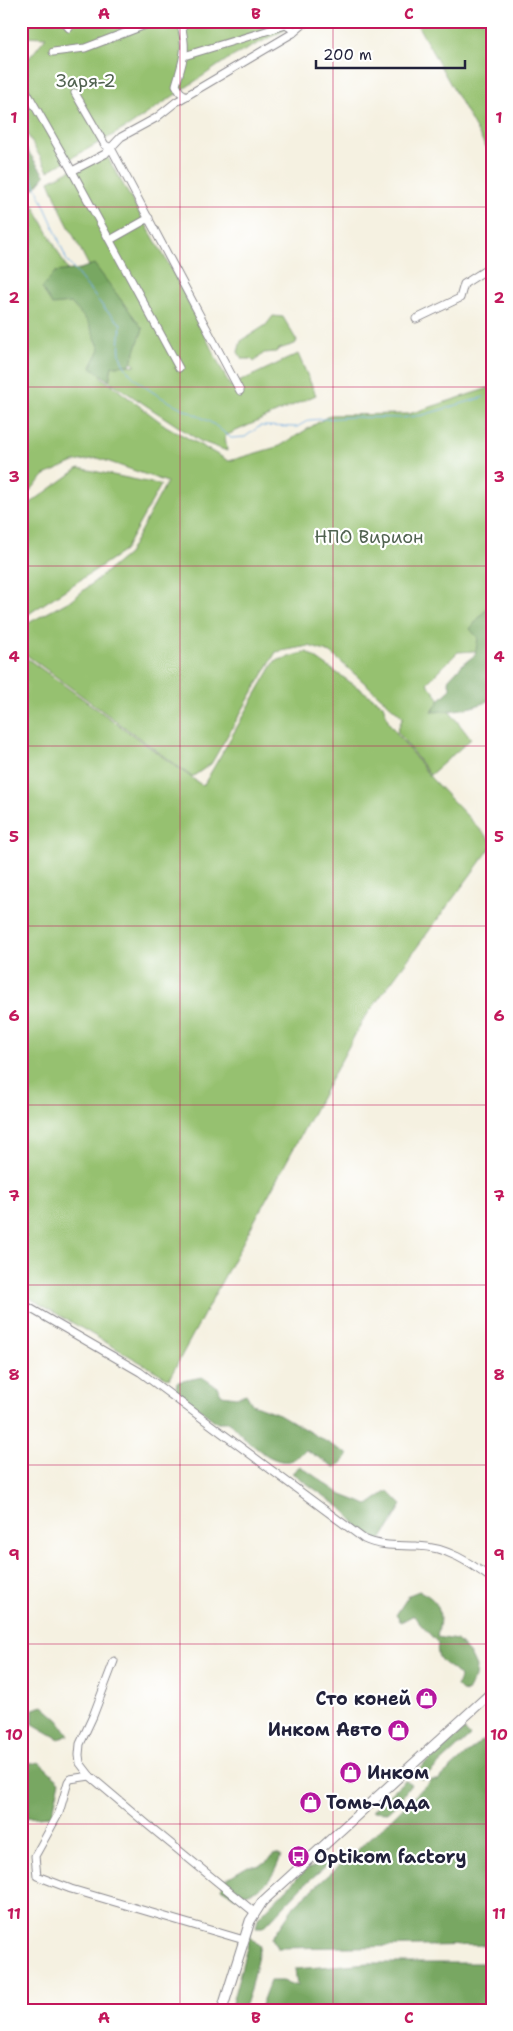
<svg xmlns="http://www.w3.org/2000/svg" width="513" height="2031" font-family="'Shantell Sans',sans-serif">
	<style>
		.green { fill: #96c16f; stroke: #5c7255 }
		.forest { fill: #78a762; stroke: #4d644e }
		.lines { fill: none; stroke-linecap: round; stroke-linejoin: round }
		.stream { stroke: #73ade4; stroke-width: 1 }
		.minor-casing { stroke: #8c8a8e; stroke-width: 9 }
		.major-casing { stroke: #8c8a8e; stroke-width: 11 }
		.minor { stroke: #fff; stroke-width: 7 }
		.major { stroke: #fff; stroke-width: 9 }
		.grid { fill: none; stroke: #c2185b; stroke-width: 1; stroke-opacity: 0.55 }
		.labels { text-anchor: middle; stroke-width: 4.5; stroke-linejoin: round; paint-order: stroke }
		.park-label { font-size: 18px; fill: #506250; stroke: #fff }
		.poi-label { font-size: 18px; font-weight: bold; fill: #22223b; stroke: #fff; text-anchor: start }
		.neatline { fill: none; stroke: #c2185b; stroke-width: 2 }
		.grid-label { font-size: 16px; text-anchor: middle; font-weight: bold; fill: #c2185b }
	</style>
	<rect width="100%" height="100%" fill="#fff"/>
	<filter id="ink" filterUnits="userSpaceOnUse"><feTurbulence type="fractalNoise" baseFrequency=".02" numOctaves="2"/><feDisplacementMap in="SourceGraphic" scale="10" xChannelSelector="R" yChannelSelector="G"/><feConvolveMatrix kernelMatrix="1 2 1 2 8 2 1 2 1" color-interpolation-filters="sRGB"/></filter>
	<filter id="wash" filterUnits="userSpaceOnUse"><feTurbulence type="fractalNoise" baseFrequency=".0096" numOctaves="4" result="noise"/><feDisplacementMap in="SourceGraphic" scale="20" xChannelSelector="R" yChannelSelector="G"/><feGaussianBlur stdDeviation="1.12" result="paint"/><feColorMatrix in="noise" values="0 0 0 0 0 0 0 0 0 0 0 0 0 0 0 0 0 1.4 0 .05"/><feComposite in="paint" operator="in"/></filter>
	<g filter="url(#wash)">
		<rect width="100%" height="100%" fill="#f5f1e1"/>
		<!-- green -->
		<g class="green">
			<path d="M21,21H302L228,59L129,126L48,171L21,123V62L31,56L46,37L21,36Z"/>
			<path d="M415,21H482L492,27V158Z"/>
			<path d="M105,153L172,270L230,386L298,354L316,395L225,436L227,451L200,441L109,381L112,366L130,365L136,366L127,357L125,346L142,333L93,274L64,217L49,181Z"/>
			<path d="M21,188L35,208L110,350L101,377L166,426L229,461L280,446L330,415L409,414L492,387V650L458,652L427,683L471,739L430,775L397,731L403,717L331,653L309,646L276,652L211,764L192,777L21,651V627L73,599L128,554L167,482L98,458L74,462L45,475L21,500V385L29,354L21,343Z"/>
			<path d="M273,316L283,317L297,341L295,344L279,349L276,352L264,353L254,362L251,359H242L238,352L241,341L266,325Z"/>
			<path d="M79,468L161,485L124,551L21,619V510Z"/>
			<path d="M307,652L383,705L389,723L431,778L492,842V846L363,1020L169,1379L21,1293V654L203,786L275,661Z"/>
		</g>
		<!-- forest -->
		<g class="forest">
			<path d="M21,141L45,176L35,188L25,190L21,184Z"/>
			<path d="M94,264L143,329L130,365L112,366L109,381L91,367L100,349L88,322L71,303L52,305L42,288L55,272L80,269Z"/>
			<path d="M486,609H492V699C475,709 451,711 432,712L440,699L451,689L448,680L463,664L475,655L478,638L470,629Z"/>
			<path d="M202,1377L217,1387L222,1395L236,1397L246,1394L252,1404L279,1414L349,1455L336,1468L306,1450C302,1453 295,1459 290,1461C271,1466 241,1436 230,1422H216L176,1391L177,1382Z"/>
			<path d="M300,1466L342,1495L368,1505L388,1491L402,1505L380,1542L357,1526L344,1510L292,1473Z"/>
			<path d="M419,1591C443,1601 442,1616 437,1637L457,1640L470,1654L476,1667L475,1677L467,1692L462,1691L457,1686L460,1677C450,1664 434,1664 438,1643L420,1624L418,1619L414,1615L401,1622L396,1615L409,1595Z"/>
			<path d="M43,1706L59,1720L69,1735L59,1739L33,1724V1709Z"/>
			<path d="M464,1730L470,1736L422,1780L415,1772Z"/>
			<path d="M492,1737V1744L484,1756L492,1763V1945L277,1948L272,1938L295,1905L385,1825L431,1780H438L480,1742Z"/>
			<path d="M39,1762L60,1781L52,1816L21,1818V1766Z"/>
			<path d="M405,1780L411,1784L398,1803L388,1812L372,1811Z"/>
			<path d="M276,1854L281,1856C270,1885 263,1890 234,1897L222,1888L224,1880L248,1866H260Z"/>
			<path d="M334,1859L305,1884L264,1927H256L258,1918L305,1870Z"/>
			<path d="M250,1936L260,1946L250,1990L243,2010H230Z"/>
			<path d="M369,1963H492V2010H259L270,1981H283L297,1986L295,1969Z"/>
		</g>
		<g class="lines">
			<!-- stream -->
			<path class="stream" d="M21,162L32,178L53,225L67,261L105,309L121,324C120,334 119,345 120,355C127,387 184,408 210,422C217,426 224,433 231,438L245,437L260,426L297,427L309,420L352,417L401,418L423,415L484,397"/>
		</g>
	</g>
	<g filter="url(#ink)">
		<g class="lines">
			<defs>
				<g id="minor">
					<path d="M63,21L69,28"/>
					<path d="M180,21C188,50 184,57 176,85L180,92L186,96"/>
					<path d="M21,27L29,21"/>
					<path d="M53,52L85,48L156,21"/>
					<path d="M184,56L286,25L292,29L293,33"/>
					<path d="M21,82L72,171L179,368"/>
					<path d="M75,93L105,145L111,148L240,391"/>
					<path d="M72,171L105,154L121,137L156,118L176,102L293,33L307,21"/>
					<path d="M110,240L149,218"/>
					<path d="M416,319L460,298L464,284L492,266"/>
					<path d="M21,1303L140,1372L364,1539C381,1547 399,1545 417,1546C447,1547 469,1562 492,1579"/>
					<path d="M114,1661L93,1716L80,1744L79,1755L80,1763L90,1776L148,1825L254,1912"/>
					<path d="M90,1776L70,1779L68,1782L59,1813L35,1856L37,1876L71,1889L244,1940"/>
				</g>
				<path id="major" d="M222,2010L250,1921L262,1902L492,1692"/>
			</defs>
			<!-- minor casing -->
			<use href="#minor" class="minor-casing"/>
			<!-- major casing -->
			<use href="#major" class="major-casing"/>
			<!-- minor -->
			<use href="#minor" class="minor"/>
			<!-- major -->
			<use href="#major" class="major"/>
		</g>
	</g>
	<!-- grid -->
	<path class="grid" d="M180,21V2010M333,21V2010M21,207H492M21,387H492M21,566H492M21,746H492M21,926H492M21,1105H492M21,1285H492M21,1465H492M21,1644H492M21,1824H492"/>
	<!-- icons -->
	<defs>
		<symbol id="shop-disc" viewBox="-11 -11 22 22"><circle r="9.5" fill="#b5179e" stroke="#fff"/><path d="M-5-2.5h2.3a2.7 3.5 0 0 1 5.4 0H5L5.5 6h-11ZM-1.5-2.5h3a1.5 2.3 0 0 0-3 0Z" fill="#fff"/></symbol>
		<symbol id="bus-disc" viewBox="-11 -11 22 22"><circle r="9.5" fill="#b5179e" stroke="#fff"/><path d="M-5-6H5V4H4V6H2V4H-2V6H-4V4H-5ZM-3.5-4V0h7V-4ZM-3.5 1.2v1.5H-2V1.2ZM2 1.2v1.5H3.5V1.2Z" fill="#fff"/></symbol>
	</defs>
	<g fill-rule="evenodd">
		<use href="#shop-disc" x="414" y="1686" width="25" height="25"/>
		<use href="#shop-disc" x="386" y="1718" width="25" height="25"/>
		<use href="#shop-disc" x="338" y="1760" width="25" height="25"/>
		<use href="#shop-disc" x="298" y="1790" width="25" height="25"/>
		<use href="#bus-disc" x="286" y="1844" width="25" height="25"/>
	</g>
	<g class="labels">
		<!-- park labels -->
		<g class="park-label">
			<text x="86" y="87">Заря-2</text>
			<text x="369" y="543">НПО Вирион</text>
		</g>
		<!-- poi labels -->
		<g class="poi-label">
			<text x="411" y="1705" text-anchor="end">Сто коней</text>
			<text x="382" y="1736" text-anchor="end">Инком Авто</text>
			<text x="367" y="1779">Инком</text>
			<text x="326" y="1809">Томь-Лада</text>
			<text x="314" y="1863">Optikom factory</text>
		</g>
	</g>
	<!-- margin -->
	<rect width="513" height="2031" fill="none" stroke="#fff" stroke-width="55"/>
	<!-- scale -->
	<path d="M316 60v8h149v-8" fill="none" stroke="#22223b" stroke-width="2.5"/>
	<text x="323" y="60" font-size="15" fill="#22223b" stroke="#ffffff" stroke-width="4" paint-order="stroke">200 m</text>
	<rect x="28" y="28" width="458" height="1976" class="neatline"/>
	<g class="grid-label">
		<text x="104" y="19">A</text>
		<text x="256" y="19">B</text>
		<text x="409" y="19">C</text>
		<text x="14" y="123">1</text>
		<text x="499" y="123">1</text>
		<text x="14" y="303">2</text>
		<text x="499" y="303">2</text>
		<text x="14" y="482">3</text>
		<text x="499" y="482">3</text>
		<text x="14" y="662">4</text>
		<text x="499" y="662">4</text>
		<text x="14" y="842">5</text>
		<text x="499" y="842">5</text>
		<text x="14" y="1021">6</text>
		<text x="499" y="1021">6</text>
		<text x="14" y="1201">7</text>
		<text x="499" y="1201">7</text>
		<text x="14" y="1380">8</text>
		<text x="499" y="1380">8</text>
		<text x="14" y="1560">9</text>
		<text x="499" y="1560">9</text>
		<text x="14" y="1740">10</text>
		<text x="499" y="1740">10</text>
		<text x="14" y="1919">11</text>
		<text x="499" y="1919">11</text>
		<text x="104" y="2023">A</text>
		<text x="256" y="2023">B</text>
		<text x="409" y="2023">C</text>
	</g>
</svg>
